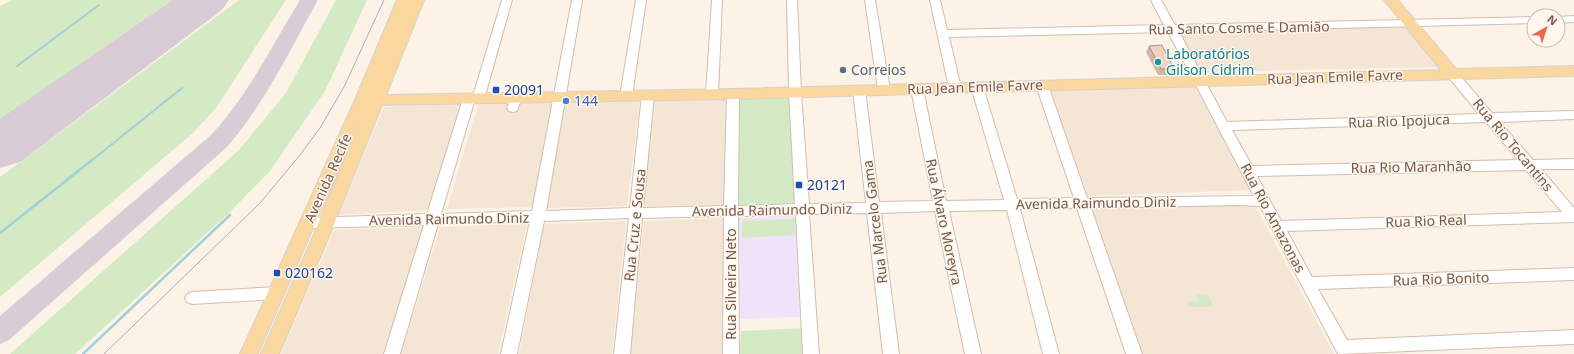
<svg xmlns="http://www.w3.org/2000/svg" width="1574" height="354" font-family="'Noto Sans',sans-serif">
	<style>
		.residential { fill: #f4e5d5 }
		.education { fill: #f0e3f9 }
		.green { fill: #d4eac4 }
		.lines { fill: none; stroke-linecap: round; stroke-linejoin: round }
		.stream-far1 { stroke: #a1d0d8; stroke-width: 2 }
		.stream { stroke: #a1d0d8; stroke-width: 2.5 }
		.taxiway { fill: #d9ccd6; fill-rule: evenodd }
		.runway { fill: #d9ccd6; fill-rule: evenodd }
		.minor-casing { stroke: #d0bdaf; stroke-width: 2 }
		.major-casing { stroke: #d9d1cd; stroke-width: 2 }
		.minor { fill: #fff; fill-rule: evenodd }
		.major { fill: #fad79f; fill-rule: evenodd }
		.tram { stroke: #b6a4c6; stroke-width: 1 }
		.wall { fill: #d0b5a3 }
		.building { fill: #f2d2be; stroke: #a99385 }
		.culture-dot { fill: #0f9aa8; stroke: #fff7ed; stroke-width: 1.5 }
		.service-dot { fill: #5c6f8a; stroke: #fff7ed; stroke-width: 1.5 }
		.transit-dot { fill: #1a4fb4; stroke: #fff7ed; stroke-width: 1.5 }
		.shop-dot { fill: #3f7fe0; stroke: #fff7ed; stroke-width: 1.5 }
		.labels { text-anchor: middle; stroke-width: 3; stroke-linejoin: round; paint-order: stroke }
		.street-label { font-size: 14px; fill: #76594b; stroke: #fff7ed }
		.culture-label { font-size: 14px; fill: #0d838f; stroke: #fff7ed; text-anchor: start }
		.service-label { font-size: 14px; fill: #4e5e75; stroke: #fff7ed; text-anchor: start }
		.transit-label { font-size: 14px; fill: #164399; stroke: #fff7ed; text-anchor: start }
		.shop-label { font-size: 14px; fill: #366cbe; stroke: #fff7ed; text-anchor: start }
	</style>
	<rect width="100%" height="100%" fill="#fcf3e6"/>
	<!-- residential -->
	<g class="residential">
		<path d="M1408,26L1440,67L1202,72L1177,32Z"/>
		<path d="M1195,87L1251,190L1087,196L1050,89Z"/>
		<path d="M727,98L726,205L642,206L652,100Z"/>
		<path d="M640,100L627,206L547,208L565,102Z"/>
		<path d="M552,101L533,207L447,209L478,105Z"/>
		<path d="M461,104L428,210L339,215L384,107Z"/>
		<path d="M1253,202L1334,354H1136L1087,205Z"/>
		<path d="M723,218V354H630L644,221Z"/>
		<path d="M626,221L612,354H519L544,224Z"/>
		<path d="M527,224L498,354H401L440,227Z"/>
		<path d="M424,227L383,354H281L334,230Z"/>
	</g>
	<!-- education -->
	<path class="education" d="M796,217L801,317L740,319L739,218Z"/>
	<!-- green -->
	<g class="green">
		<path d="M13,0H173L0,122V6Z"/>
		<path d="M239,0H286L216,108L193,133L0,297V177Z"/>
		<path d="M336,0H367L325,91L270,171L230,212L75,354H10L239,150L286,93Z"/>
		<path d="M789,98L796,203L739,206L738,99Z"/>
		<path d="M795,219V235L742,238V221Z"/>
		<path d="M1196,294L1209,295L1213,307H1188L1187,302L1198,301Z"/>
		<path d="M804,328L805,354H740L741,331Z"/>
	</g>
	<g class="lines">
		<!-- stream-far1 -->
		<g class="stream-far1">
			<path d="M17,66L99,5"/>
			<path d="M91,161L182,88"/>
		</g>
		<!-- stream -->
		<g class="stream">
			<path d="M0,233L92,160"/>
			<path d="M83,354L230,215"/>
		</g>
		<!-- taxiway -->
		<path class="taxiway" d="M300,0H318C290,50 265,103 227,147L9,340L0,344V316L211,135C248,95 272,46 300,0Z"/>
		<!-- runway -->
		<path class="runway" d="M173,0H229L222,10L20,162L0,168V119Z"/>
		<defs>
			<g id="minor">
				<path d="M502,0H512L484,99L482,102H474L441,214L532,211L572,0H582L546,211L630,208L642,95L644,92H652L654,95L643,208L724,206L727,94L729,91H737L739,94L738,206L795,204L789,92L787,0H797L801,92L809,204L866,203L853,90L855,87H863L865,90L879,202L933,201L911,89L913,86H921L923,89L946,201L1004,200L971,87L973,84H981L983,87L1017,199L1074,198L1036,85L1038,82H1046L1048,85L1087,198L1254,196L1168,32L949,37L961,88L959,91H951L949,88L930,0H940L947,30L1164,25L1151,0H1161L1175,25L1534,17V23L1179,32L1227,122L1479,114L1446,74L1448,71H1456L1492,113L1574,111V119L1500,122L1533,160L1574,159V169H1541L1574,208V222L1287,231L1312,277L1574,268V280L1318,289L1347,340L1574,330V344L1338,354L1260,206L1237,205L1091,208L1142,354H1126L1077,208L1020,209L1059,354H1043L1007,210L949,211L981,354H965L935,211L881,213L899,354H883L867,213L809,214L819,354H803L796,215L738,216L739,354H723L724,216L642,218L630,354H614L629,218L544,221L517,354H501L530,221L438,224L400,354H384L424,225L308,228L303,227L301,223L303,219L308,218L427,214L463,99L465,96H473ZM1486,122L1518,160L1252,166L1232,130ZM1526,170L1562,212L1281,221L1257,176Z"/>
				<path d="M636,0H646L632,96L630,99H622L620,96Z"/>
				<path d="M712,0H722L718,94L716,97H708L706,94Z"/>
				<path d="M865,0H875L890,90L888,93H880L878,90Z"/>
				<path d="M1574,16V22L1558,23V17Z"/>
				<path d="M516,94L520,95L522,98L517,111L513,112L509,111L507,108L512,95Z"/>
				<path d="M277,287L282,289L284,293L282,297L277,299L192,304L187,302L185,298L187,294L192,292Z"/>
			</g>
			<path id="major" d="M397,0H424L386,95L733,89L1441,70L1384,0H1398L1456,69L1574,66V76L733,99L382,105L330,234L279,354H261L314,234L363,114L258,354H240L355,100Z"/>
		</defs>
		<!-- minor casing -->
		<use href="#minor" class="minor-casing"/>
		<!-- major casing -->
		<use href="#major" class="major-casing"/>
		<!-- minor -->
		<use href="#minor" class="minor"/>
		<!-- major -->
		<use href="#major" class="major"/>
		<!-- tram -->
		<path class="tram" d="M104,354L260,203L300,155L320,128L344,87L384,0"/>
	</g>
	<!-- wall -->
	<path class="wall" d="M1149,46L1174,69L1172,75H1158L1146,52Z"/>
	<!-- building -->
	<path class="building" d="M1162,45L1174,69H1161L1149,46Z"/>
	<!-- markers -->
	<circle class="culture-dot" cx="1158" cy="62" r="4"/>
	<circle class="service-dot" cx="843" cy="70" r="4"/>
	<g class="transit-dot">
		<rect x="492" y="86" width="8" height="8" rx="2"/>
		<rect x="795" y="181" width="8" height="8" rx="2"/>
		<rect x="273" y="269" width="8" height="8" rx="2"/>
	</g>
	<circle class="shop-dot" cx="566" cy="101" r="4"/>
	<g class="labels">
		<!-- street labels -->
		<g class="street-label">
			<text transform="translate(1239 28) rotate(-1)" y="5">Rua Santo Cosme E Damião</text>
			<text transform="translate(1335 77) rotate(-2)" y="5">Rua Jean Emile Favre</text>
			<text transform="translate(975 87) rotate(-2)" y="5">Rua Jean Emile Favre</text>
			<text transform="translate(1399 121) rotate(-2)" y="5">Rua Rio Ipojuca</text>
			<text transform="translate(1513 145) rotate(50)" y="5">Rua Rio Tocantins</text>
			<text transform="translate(1411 167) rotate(-1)" y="5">Rua Rio Maranhão</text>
			<text transform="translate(328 178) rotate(-66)" y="5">Avenida Recife</text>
			<text transform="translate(1096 203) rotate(-1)" y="5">Avenida Raimundo Diniz</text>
			<text transform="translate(772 210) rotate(-1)" y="5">Avenida Raimundo Diniz</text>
			<text transform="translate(1273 218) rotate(62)" y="5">Rua Rio Amazonas</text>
			<text transform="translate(449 219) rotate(-1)" y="5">Avenida Raimundo Diniz</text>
			<text transform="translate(1426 221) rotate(-2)" y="5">Rua Rio Real</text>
			<text transform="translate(875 222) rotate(-97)" y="5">Rua Marcelo Gama</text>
			<text transform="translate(944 222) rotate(78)" y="5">Rua Álvaro Moreyra</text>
			<text transform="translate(635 225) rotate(-84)" y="5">Rua Cruz e Sousa</text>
			<text transform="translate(1441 279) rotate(-2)" y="5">Rua Rio Bonito</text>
			<text transform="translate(731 284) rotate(-90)" y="5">Rua Silveira Neto</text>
		</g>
		<!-- culture labels -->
		<g class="culture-label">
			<text x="1166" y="59">Laboratórios<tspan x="1166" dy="16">Gilson Cidrim</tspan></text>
		</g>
		<!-- service labels -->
		<g class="service-label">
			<text x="851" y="75">Correios</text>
		</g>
		<!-- transit labels -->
		<g class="transit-label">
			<text x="504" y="95">20091</text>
			<text x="807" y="190">20121</text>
			<text x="285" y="278">020162</text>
		</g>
		<!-- shop labels -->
		<g class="shop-label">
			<text x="574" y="106">144</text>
		</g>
	</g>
	<!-- north arrow -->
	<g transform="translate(1546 28) rotate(39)"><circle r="19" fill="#fff7ed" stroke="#c8b8ac"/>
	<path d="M0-3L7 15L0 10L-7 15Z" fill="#e66b4c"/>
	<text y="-6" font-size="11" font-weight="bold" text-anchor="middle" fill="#76594b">N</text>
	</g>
</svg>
